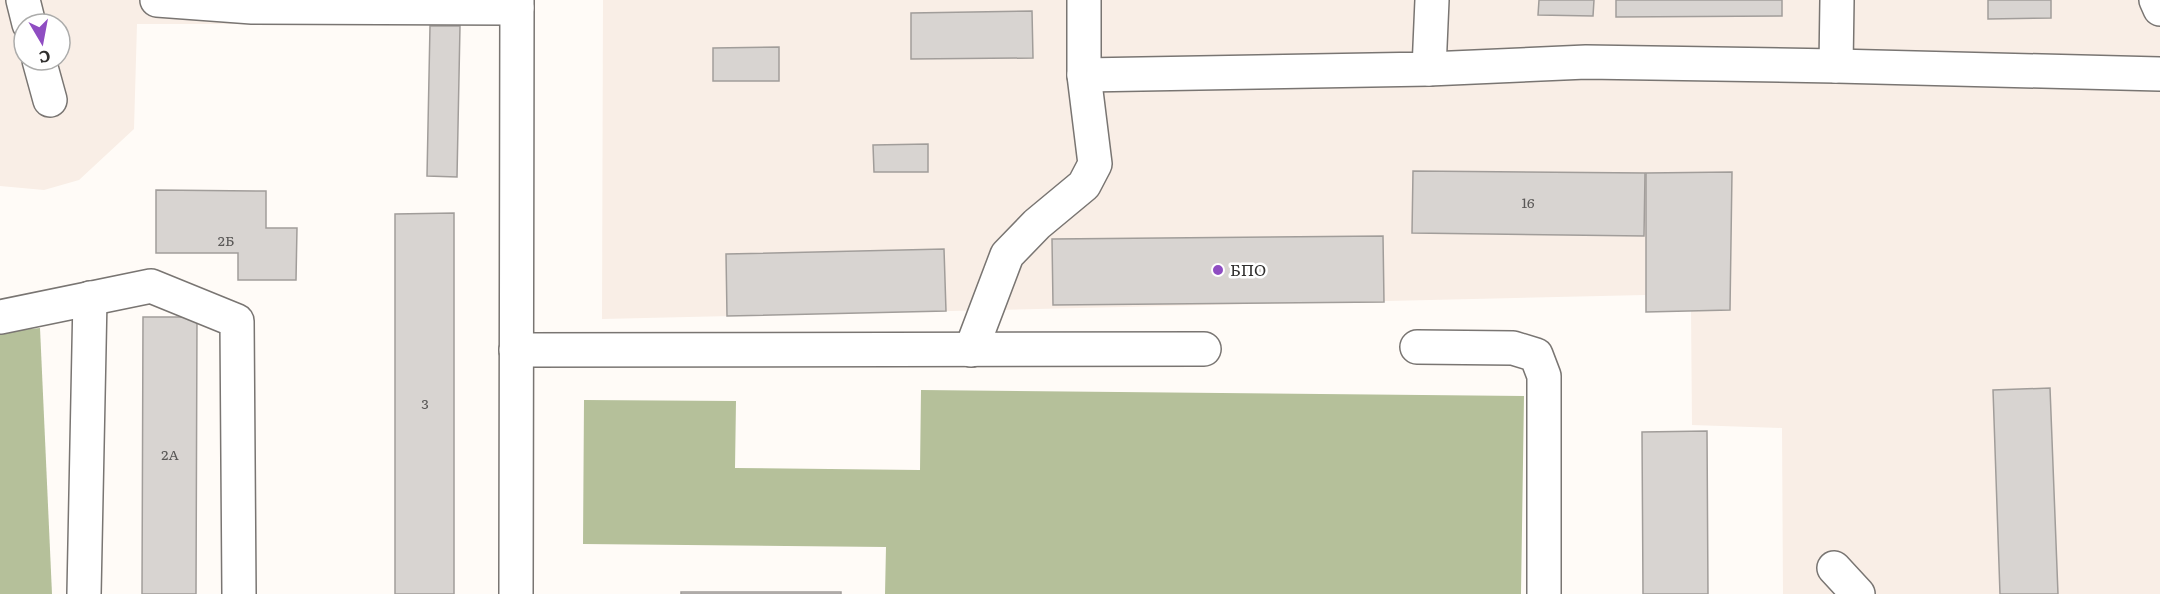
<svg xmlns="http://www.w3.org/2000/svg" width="2160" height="594" font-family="Literata,serif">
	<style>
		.built { fill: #f9eee6; fill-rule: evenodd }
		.forest { fill: #b5c09a }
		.building { fill: #d8d4d1; stroke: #a19d9a; stroke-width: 1.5 }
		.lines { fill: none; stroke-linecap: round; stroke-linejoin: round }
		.minor-casing { stroke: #797572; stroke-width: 36 }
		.minor { stroke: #fff; stroke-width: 33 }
		.poi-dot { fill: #8f4dc2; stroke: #fff; stroke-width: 2 }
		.labels { text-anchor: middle; stroke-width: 5; stroke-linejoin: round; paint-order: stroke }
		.number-label { font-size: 14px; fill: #5a5857 }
		.poi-label { font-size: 16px; fill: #302f2e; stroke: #fff; text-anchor: start }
	</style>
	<rect width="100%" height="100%" fill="#fffbf7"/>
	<!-- built -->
	<g class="built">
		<path d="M0,0H460V24H137L134,129L79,180L44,190L0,186ZM24,24H60V60H24Z"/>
		<path d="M603,0H2160V594H1783L1782,428L1692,425L1691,311L1646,312L1645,295L602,319Z"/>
	</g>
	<!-- forest -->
	<g class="forest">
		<path d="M40,328L52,594H0V332Z"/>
		<path d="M921,390L1524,396L1521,594H885L886,547L583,544L584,400L736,401L735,468L920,470Z"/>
	</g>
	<!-- building -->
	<g class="building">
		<path d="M1539,0H1594L1593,16L1538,15Z"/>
		<path d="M1616,0H1782V16L1616,17Z"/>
		<path d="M1988,0H2051V18L1988,19Z"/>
		<path d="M1032,11L1033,58L911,59V13Z"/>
		<path d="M430,26H460L457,177L427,176Z"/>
		<path d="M779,47V81H713V48Z"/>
		<path d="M928,144V172H874L873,145Z"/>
		<path d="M1413,171L1645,173L1644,236L1412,233Z"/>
		<path d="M1732,172L1730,310L1646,312V173Z"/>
		<path d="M156,190L266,191V228H297L296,280H238V253H156Z"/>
		<path d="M454,213V594H395V214Z"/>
		<path d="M1383,236L1384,302L1053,305L1052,239Z"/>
		<path d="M944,249L946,311L727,316L726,254Z"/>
		<path d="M143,317H197L196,594H142Z"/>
		<path d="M2050,388L2058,594H2000L1993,390Z"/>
		<path d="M1707,431L1708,594H1643L1642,432Z"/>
		<rect x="681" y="592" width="160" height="2"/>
	</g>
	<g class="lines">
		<defs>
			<g id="minor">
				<path d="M23,0L29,24"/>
				<path d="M157,0L252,7L517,8"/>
				<path d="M2156,0L2160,9"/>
				<path d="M39,60L50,100"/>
				<path d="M1836,66L1837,0"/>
				<path d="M1429,69L1586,62L1836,66L2160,74"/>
				<path d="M1084,75L1429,69L1432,0"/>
				<path d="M0,317L151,286L237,321L239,594"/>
				<path d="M1417,347L1513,348L1536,355L1544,376V594"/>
				<path d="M516,350L1204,349"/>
				<path d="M971,350L1007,255L1037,224L1084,185L1095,164L1084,75V0"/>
				<path d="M1834,568L1858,594"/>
				<path d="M84,594L90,298"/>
				<path d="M516,594L517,0"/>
			</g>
		</defs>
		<!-- minor casing -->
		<use href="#minor" class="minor-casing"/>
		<!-- minor -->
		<use href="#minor" class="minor"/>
	</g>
	<!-- markers -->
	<circle class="poi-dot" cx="1218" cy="270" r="6"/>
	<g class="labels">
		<!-- number labels -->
		<g class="number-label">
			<text x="1528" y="208">16</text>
			<text x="226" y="246">2Б</text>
			<text x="425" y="409">3</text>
			<text x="170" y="460">2А</text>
		</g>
		<!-- poi labels -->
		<g class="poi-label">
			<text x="1230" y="276">БПО</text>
		</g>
	</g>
	<!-- north arrow -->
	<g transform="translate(42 42) rotate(170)"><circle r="28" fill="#ffffff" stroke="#acacab" stroke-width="1.5"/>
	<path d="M0-4.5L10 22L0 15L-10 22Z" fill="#8f4dc2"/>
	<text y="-9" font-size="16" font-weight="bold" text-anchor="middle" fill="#302f2e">С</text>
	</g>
</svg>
